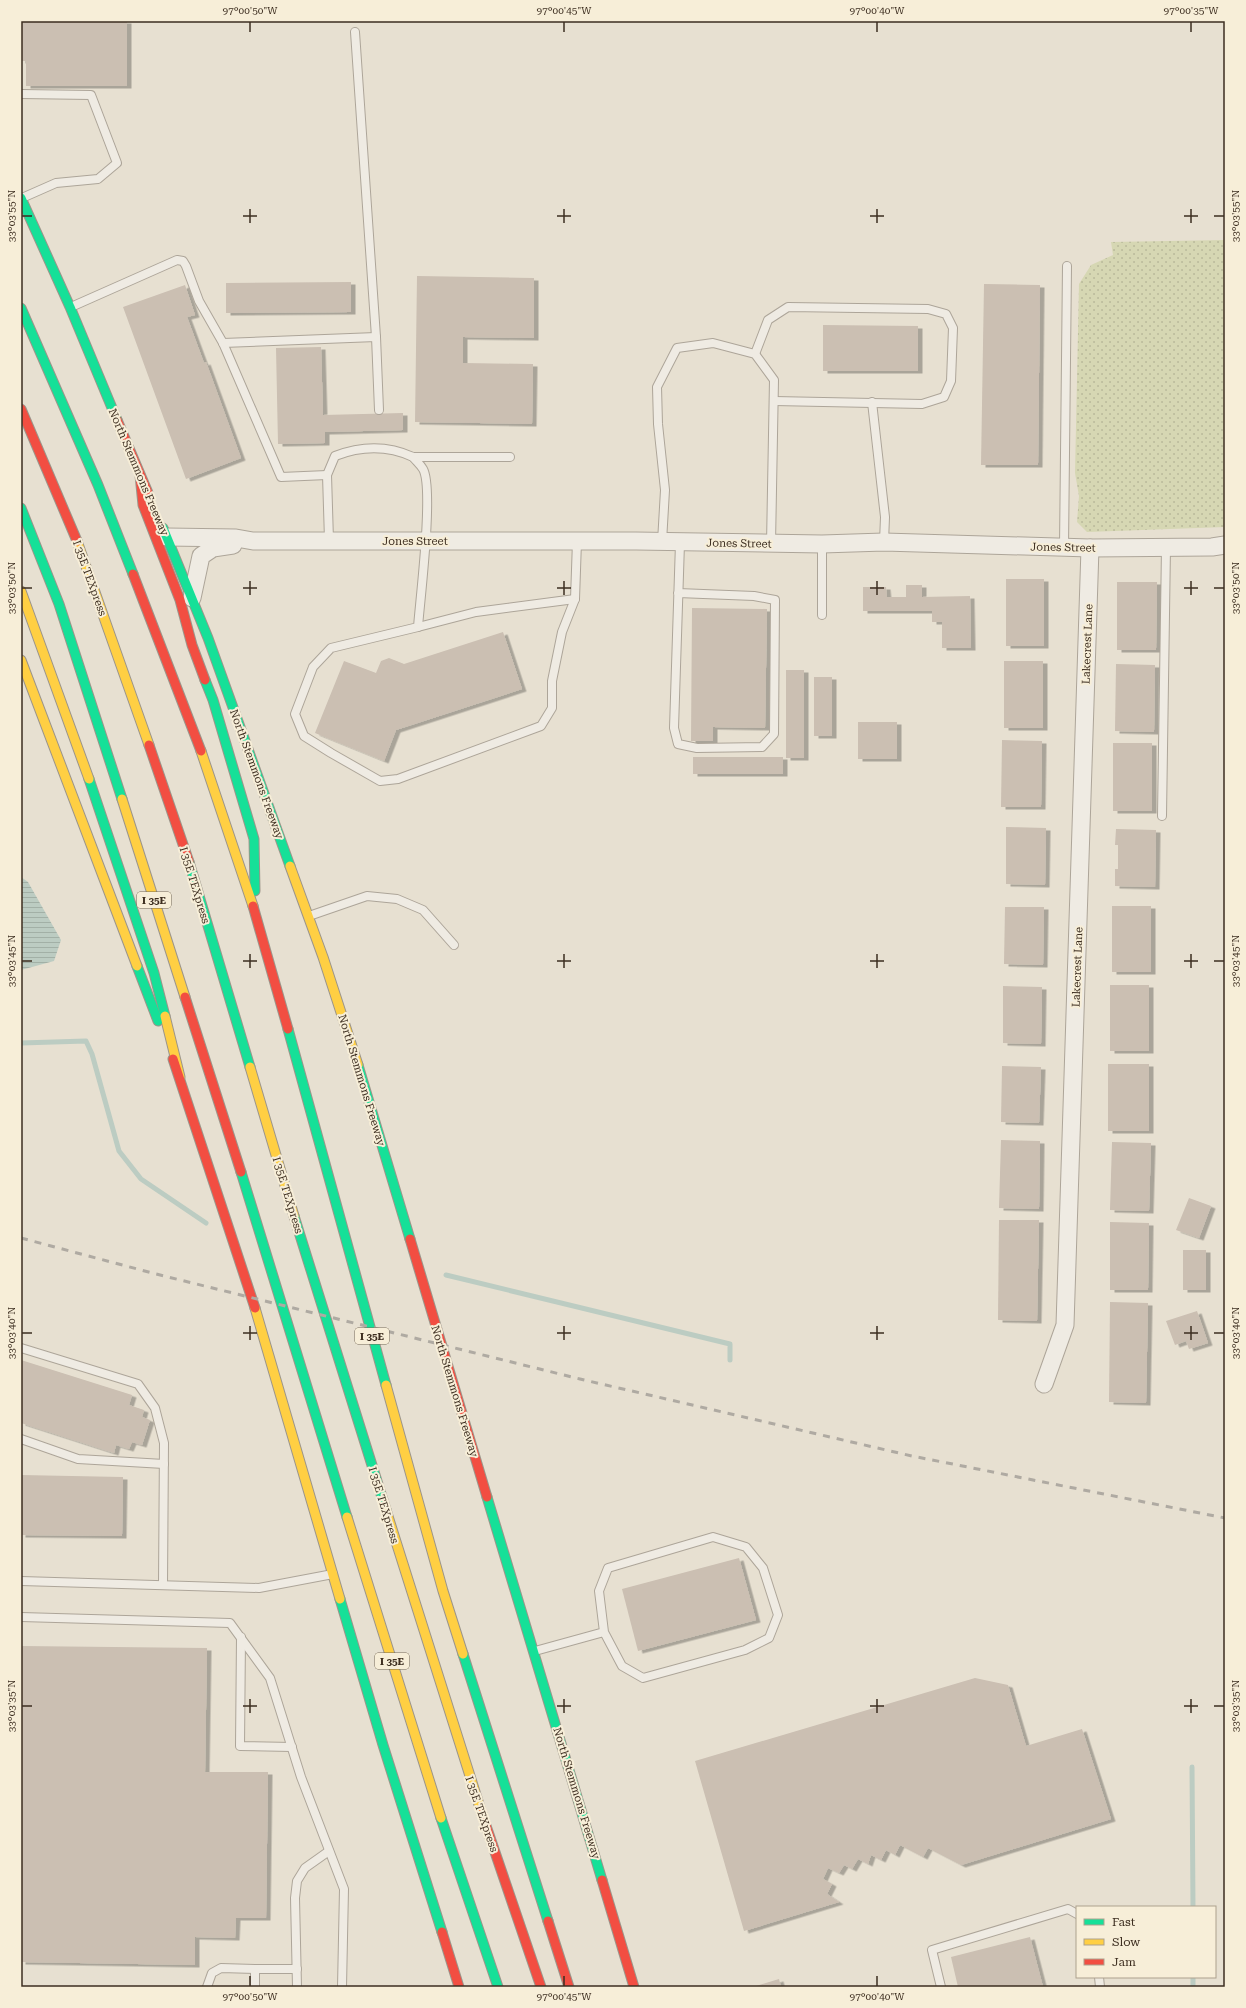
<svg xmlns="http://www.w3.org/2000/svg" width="1246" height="2008" font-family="'Roboto Serif',serif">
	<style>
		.green { fill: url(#green-dots) }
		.water { fill: url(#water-rules) }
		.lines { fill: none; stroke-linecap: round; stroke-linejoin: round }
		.stream { stroke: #bcccc2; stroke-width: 5 }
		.building { fill: #cbbfb2; filter: url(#shadow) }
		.lane-casing { stroke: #ada599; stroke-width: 10 }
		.street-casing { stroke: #ada599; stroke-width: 19 }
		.fast-casing { stroke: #9c958a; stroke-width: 11 }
		.slow-casing { stroke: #9c958a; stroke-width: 11 }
		.jam-casing { stroke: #9c958a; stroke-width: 11 }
		.lane { stroke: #efebe3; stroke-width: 8 }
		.street { stroke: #efebe3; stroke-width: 17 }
		.fast { stroke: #16e098; stroke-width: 9 }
		.slow { stroke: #ffcf43; stroke-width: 9 }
		.jam { stroke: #f24e42; stroke-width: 9 }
		.rail { stroke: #afaaa2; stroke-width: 3; stroke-dasharray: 7 7; stroke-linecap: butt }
		.ticks { fill: none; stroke: #3d2e20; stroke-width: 1.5 }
		.labels { text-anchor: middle; stroke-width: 4; stroke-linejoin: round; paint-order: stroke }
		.shield { fill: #f7eed8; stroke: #756857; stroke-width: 1 }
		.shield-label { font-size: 10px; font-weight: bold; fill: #3d2e20 }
		.street-label { font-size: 11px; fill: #3d2e20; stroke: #f7eed8 }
		.neatline { fill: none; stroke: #3d2e20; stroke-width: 1.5 }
		.ticks-label { font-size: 10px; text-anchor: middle; fill: #3d2e20 }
	</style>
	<defs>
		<pattern id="green-dots" width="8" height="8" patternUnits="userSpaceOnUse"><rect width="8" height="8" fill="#d6d7b3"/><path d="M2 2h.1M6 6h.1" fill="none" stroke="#b9b99a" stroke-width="1.8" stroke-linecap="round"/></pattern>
		<pattern id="water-rules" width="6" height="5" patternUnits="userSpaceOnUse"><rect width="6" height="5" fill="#bcccc2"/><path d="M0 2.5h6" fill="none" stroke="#a2b0a6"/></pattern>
		<filter id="shadow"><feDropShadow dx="4.5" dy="2.5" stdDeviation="0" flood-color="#0004"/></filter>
	</defs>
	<rect width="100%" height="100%" fill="#e7e0d1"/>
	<!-- green -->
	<path class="green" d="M1225,240V527L1087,532L1077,522L1079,496L1075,473L1079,284L1091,265L1113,255L1111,242Z"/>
	<!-- water -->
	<path class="water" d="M21,877L28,882L61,940L54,961L21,970Z"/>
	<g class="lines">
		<!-- stream -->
		<g class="stream">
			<path d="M21,1043L86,1041L92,1054L119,1151L141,1179L206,1223"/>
			<path d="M446,1275L730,1344V1360"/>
			<path d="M1192,1767L1193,1907"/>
			<path d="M1193,1977V1987"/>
		</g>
	</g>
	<!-- building -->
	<g class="building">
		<path d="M21,21H127V86H26V61H21Z"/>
		<path d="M417,276L534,278V338L463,337V363L533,364L532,424L415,422Z"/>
		<path d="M351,282V312L226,313V283Z"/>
		<path d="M984,284L1040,285L1038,465H981Z"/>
		<path d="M185,285L195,315L187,317L204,363L206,362L241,458L186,479L123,307Z"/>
		<path d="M823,325L918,326V371H823Z"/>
		<path d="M321,347L323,415L403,413V430L325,432V443L278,444L276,348Z"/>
		<rect x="1006" y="579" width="38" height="67"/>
		<path d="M1117,582H1157L1156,650H1117Z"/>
		<path d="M906,585H922V597L970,596L971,648H942V622H932V611H863V587H886L887,597H906Z"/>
		<path d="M692,608L767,609L765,728L713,727V741H691Z"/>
		<path d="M503,632L522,689L396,730L384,761L315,733L344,661L376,673L381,661L389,658L404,664Z"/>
		<rect x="1004" y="661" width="39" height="67"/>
		<path d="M1116,664L1155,665L1154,732L1115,731Z"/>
		<rect x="786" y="670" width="18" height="88"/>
		<rect x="814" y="677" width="18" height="59"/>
		<rect x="858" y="722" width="39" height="37"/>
		<path d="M1002,740L1042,741L1041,807H1001Z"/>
		<rect x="1113" y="743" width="39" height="68"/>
		<rect x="693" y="757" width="90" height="17"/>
		<path d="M1006,827L1046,828L1045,885L1006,884Z"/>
		<path d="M1116,829L1156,830L1155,887L1115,886V869H1118V845H1115Z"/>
		<rect x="1112" y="906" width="39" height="66"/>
		<path d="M1005,907H1044L1043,965L1004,964Z"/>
		<rect x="1110" y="985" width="39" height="66"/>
		<path d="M1003,986L1042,987L1041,1044L1003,1043Z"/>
		<rect x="1108" y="1064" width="41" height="67"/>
		<path d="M1002,1066L1041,1067L1039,1123L1001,1122Z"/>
		<path d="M1001,1140L1040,1141L1039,1209L999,1208Z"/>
		<path d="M1112,1142L1151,1143L1149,1211L1110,1210Z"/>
		<path d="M1189,1198L1211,1206L1199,1238L1176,1230Z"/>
		<path d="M999,1220H1039L1037,1321L998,1320Z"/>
		<path d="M1110,1222L1149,1223L1148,1290H1110Z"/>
		<rect x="1183" y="1250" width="23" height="40"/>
		<path d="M1110,1302L1148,1303L1146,1403L1109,1402Z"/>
		<path d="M1197,1311L1208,1343L1189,1349L1186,1341L1175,1345L1166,1321Z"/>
		<path d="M21,1360L132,1395L129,1405L144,1410L142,1417L150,1420L142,1445L132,1442L129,1449L116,1445L114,1453L21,1423Z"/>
		<path d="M21,1475L123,1477L122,1536L21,1535Z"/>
		<path d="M739,1558L756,1620L638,1651L622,1589Z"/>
		<path d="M21,1646L207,1648L205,1772H268L266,1918H236L235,1938L195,1937V1965L21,1962Z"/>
		<path d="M975,1678L1008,1685L1026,1746L1082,1729L1111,1819L961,1865L928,1848L923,1857L900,1845L895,1855L886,1850L881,1860L871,1855L868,1864L858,1859L852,1869L844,1865L839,1873L828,1868L823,1879L832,1884L827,1894L839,1902L744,1931L695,1761Z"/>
		<path d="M1030,1937L1043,1987H958L951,1957Z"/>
		<path d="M779,1979L781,1987H753Z"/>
	</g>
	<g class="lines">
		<defs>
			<g id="lane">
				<path d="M355,32L376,337"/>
				<path d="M21,94L91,95L117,163L98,179L56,183L22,198"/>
				<path d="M71,307L177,260L183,261L186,266L199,301L223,343L281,477L327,475"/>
				<path d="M223,343L376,337L379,410"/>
				<path d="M755,354L768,320L788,307L928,309L946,314L953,328L951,381L944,397L922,404L774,401"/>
				<path d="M872,402L885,517L884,542"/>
				<path d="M413,457C416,461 420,464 423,469C434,488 420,600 418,627L331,648L313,667L295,714L304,736L331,753L380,781L398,779L541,726L552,708V681L562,632L575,599L577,541"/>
				<path d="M329,540L327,475L335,456C361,446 387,445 413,457H510"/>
				<path d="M662,542L665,490L658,424L657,387L677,348L713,343L755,354L774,380L771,544"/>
				<path d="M822,544V615"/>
				<path d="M1064,547L1067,266"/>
				<path d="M678,593L754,596L775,600L774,734L762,747L697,748L678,744L674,728L680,543"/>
				<path d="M418,627L476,612L575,599"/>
				<path d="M1162,816L1166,547"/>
				<path d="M309,916L367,896L397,899L423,910L454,945"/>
				<path d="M21,1348L138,1384L155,1408L164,1443L163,1585"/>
				<path d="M21,1439L78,1459L164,1464"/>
				<path d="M21,1581L259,1588L333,1574"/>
				<path d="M21,1617L230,1623L270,1678L301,1777L344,1889L342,1987"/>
				<path d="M241,1637L240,1746L292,1747"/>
				<path d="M535,1651L604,1632L599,1591L608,1568L713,1537L746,1547L763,1568L778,1615L769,1638L745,1650L643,1678L622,1666L604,1632"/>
				<path d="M1099,1977L1100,1987"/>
				<path d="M207,1987L212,1973L221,1968L255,1969"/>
				<path d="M255,1987V1969H297"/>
				<path d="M297,1987L295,1898L297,1881L305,1868L329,1851"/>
				<path d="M941,1987L932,1950L1068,1909L1077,1914"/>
			</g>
			<g id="street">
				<path d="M167,537L236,538L253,541H636L822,544L884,542L1090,548L1212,547L1225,545"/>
				<path d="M192,598L201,556L213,548L233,545"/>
				<path d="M1044,1384L1065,1325L1090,548"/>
			</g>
			<g id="fast">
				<path d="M21,198L70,307L117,420"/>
				<path d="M21,308L98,485L133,574"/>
				<path d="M21,508L59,604L122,799"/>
				<path d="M163,528L208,638L290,866"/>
				<path d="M205,680L213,700L254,839L255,891"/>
				<path d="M89,779L154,973L165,1016"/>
				<path d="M189,862L250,1067"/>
				<path d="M137,966L158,1021"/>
				<path d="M288,1029L386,1385"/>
				<path d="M358,1065L410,1239"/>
				<path d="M241,1172L347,1517"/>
				<path d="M294,1216L386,1510"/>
				<path d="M487,1497L602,1880"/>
				<path d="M340,1599L383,1745L442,1932"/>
				<path d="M463,1654L548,1921"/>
				<path d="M441,1818L498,1987"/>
			</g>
			<g id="slow">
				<path d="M77,541L149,745"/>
				<path d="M21,591L89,779"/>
				<path d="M21,660L137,966"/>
				<path d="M201,751L253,906"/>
				<path d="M122,799L185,997"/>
				<path d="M290,866L323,957L358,1065"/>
				<path d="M165,1016L180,1077"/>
				<path d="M250,1067L294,1216"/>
				<path d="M255,1308L340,1599"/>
				<path d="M386,1385L443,1591L463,1654"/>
				<path d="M386,1510L482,1814"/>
				<path d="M347,1517L441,1818"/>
			</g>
			<g id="jam">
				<path d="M21,409L77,541"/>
				<path d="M117,420L148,493"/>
				<path d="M140,475L143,505L180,600L192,645L205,680"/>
				<path d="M133,574L201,751"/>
				<path d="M149,745L189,862"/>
				<path d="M253,906L288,1029"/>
				<path d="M185,997L241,1172"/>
				<path d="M173,1059L255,1308"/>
				<path d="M410,1239L487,1497"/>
				<path d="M482,1814L541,1987"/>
				<path d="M602,1880L634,1987"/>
				<path d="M548,1921L569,1987"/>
				<path d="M442,1932L459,1987"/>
			</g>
		</defs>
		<!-- lane casing -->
		<use href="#lane" class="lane-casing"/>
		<!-- street casing -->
		<use href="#street" class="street-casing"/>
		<!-- fast casing -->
		<use href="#fast" class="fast-casing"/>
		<!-- slow casing -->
		<use href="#slow" class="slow-casing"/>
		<!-- jam casing -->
		<use href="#jam" class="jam-casing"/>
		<!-- lane -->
		<use href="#lane" class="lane"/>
		<!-- street -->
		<use href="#street" class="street"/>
		<!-- fast -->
		<use href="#fast" class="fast"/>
		<!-- slow -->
		<use href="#slow" class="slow"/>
		<!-- jam -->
		<use href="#jam" class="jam"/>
		<!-- rail -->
		<path class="rail" d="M21,1238L156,1274L580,1379L912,1456L1225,1518"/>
	</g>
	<!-- ticks -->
	<path class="ticks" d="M250,22V32M564,22V32M877,22V32M1191,22V32M250,209V223M564,209V223M877,209V223M1191,209V223M22,216H32M243,216H257M557,216H571M870,216H884M1184,216H1198M1214,216H1224M250,581V595M564,581V595M877,581V595M1191,581V595M22,588H32M243,588H257M557,588H571M870,588H884M1184,588H1198M1214,588H1224M250,954V968M564,954V968M877,954V968M1191,954V968M22,961H32M243,961H257M557,961H571M870,961H884M1184,961H1198M1214,961H1224M250,1326V1340M564,1326V1340M877,1326V1340M1191,1326V1340M22,1333H32M243,1333H257M557,1333H571M870,1333H884M1184,1333H1198M1214,1333H1224M250,1699V1713M564,1699V1713M877,1699V1713M1191,1699V1713M22,1706H32M243,1706H257M557,1706H571M870,1706H884M1184,1706H1198M1214,1706H1224M250,1976V1986M564,1976V1986M877,1976V1986"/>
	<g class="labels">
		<!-- shield labels -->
		<g class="shield">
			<rect x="137" y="892" width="34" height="16" rx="3"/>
			<rect x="355" y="1328" width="34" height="16" rx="3"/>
			<rect x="375" y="1653" width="34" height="16" rx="3"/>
		</g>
		<g class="shield-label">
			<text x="154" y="904">I 35E</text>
			<text x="372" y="1340">I 35E</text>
			<text x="392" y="1665">I 35E</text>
		</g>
		<!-- street labels -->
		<g class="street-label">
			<text transform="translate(139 472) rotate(67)" y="4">North Stemmons Freeway</text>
			<text x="415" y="545">Jones Street</text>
			<text transform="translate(739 543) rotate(1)" y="4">Jones Street</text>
			<text transform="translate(1063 547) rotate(1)" y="4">Jones Street</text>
			<text transform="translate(90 578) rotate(70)" y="4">I 35E TEXpress</text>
			<text transform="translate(1087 644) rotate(-88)" y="4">Lakecrest Lane</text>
			<text transform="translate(257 774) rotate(70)" y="4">North Stemmons Freeway</text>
			<text transform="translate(195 885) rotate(73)" y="4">I 35E TEXpress</text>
			<text transform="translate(1077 967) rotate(-88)" y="4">Lakecrest Lane</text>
			<text transform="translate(362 1080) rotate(73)" y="4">North Stemmons Freeway</text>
			<text transform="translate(288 1195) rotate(73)" y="4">I 35E TEXpress</text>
			<text transform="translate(455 1391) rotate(73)" y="4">North Stemmons Freeway</text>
			<text transform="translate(384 1505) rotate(73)" y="4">I 35E TEXpress</text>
			<text transform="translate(577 1793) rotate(73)" y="4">North Stemmons Freeway</text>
			<text transform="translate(482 1814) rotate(71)" y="4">I 35E TEXpress</text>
		</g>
	</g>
	<!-- border -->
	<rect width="1246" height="2008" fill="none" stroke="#f7eed8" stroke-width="44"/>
	<!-- legend -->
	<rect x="1076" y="1906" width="140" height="72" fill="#f7eed8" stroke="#ada18e"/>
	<rect x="1084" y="1919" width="20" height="6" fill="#16e098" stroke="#ada18e"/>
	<text x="1112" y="1926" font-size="12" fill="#3d2e20">Fast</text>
	<rect x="1084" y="1939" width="20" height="6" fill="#ffcf43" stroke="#ada18e"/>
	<text x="1112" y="1946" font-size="12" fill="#3d2e20">Slow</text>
	<rect x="1084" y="1959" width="20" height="6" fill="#f24e42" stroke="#ada18e"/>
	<text x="1112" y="1966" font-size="12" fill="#3d2e20">Jam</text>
	<rect x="22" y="22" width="1202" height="1964" class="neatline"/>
	<g class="ticks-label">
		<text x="250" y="14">97°00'50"W</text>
		<text x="564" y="14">97°00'45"W</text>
		<text x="877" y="14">97°00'40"W</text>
		<text x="1191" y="14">97°00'35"W</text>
		<text transform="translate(11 216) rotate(-90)" y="4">33°03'55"N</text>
		<text transform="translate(1235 216) rotate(-90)" y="4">33°03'55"N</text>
		<text transform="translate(11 588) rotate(-90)" y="4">33°03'50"N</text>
		<text transform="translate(1235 588) rotate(-90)" y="4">33°03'50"N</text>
		<text transform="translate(11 961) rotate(-90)" y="4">33°03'45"N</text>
		<text transform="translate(1235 961) rotate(-90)" y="4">33°03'45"N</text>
		<text transform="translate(11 1333) rotate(-90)" y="4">33°03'40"N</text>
		<text transform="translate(1235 1333) rotate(-90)" y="4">33°03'40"N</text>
		<text transform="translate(11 1706) rotate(-90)" y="4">33°03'35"N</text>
		<text transform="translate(1235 1706) rotate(-90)" y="4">33°03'35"N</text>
		<text x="250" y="2000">97°00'50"W</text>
		<text x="564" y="2000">97°00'45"W</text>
		<text x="877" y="2000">97°00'40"W</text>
	</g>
</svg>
